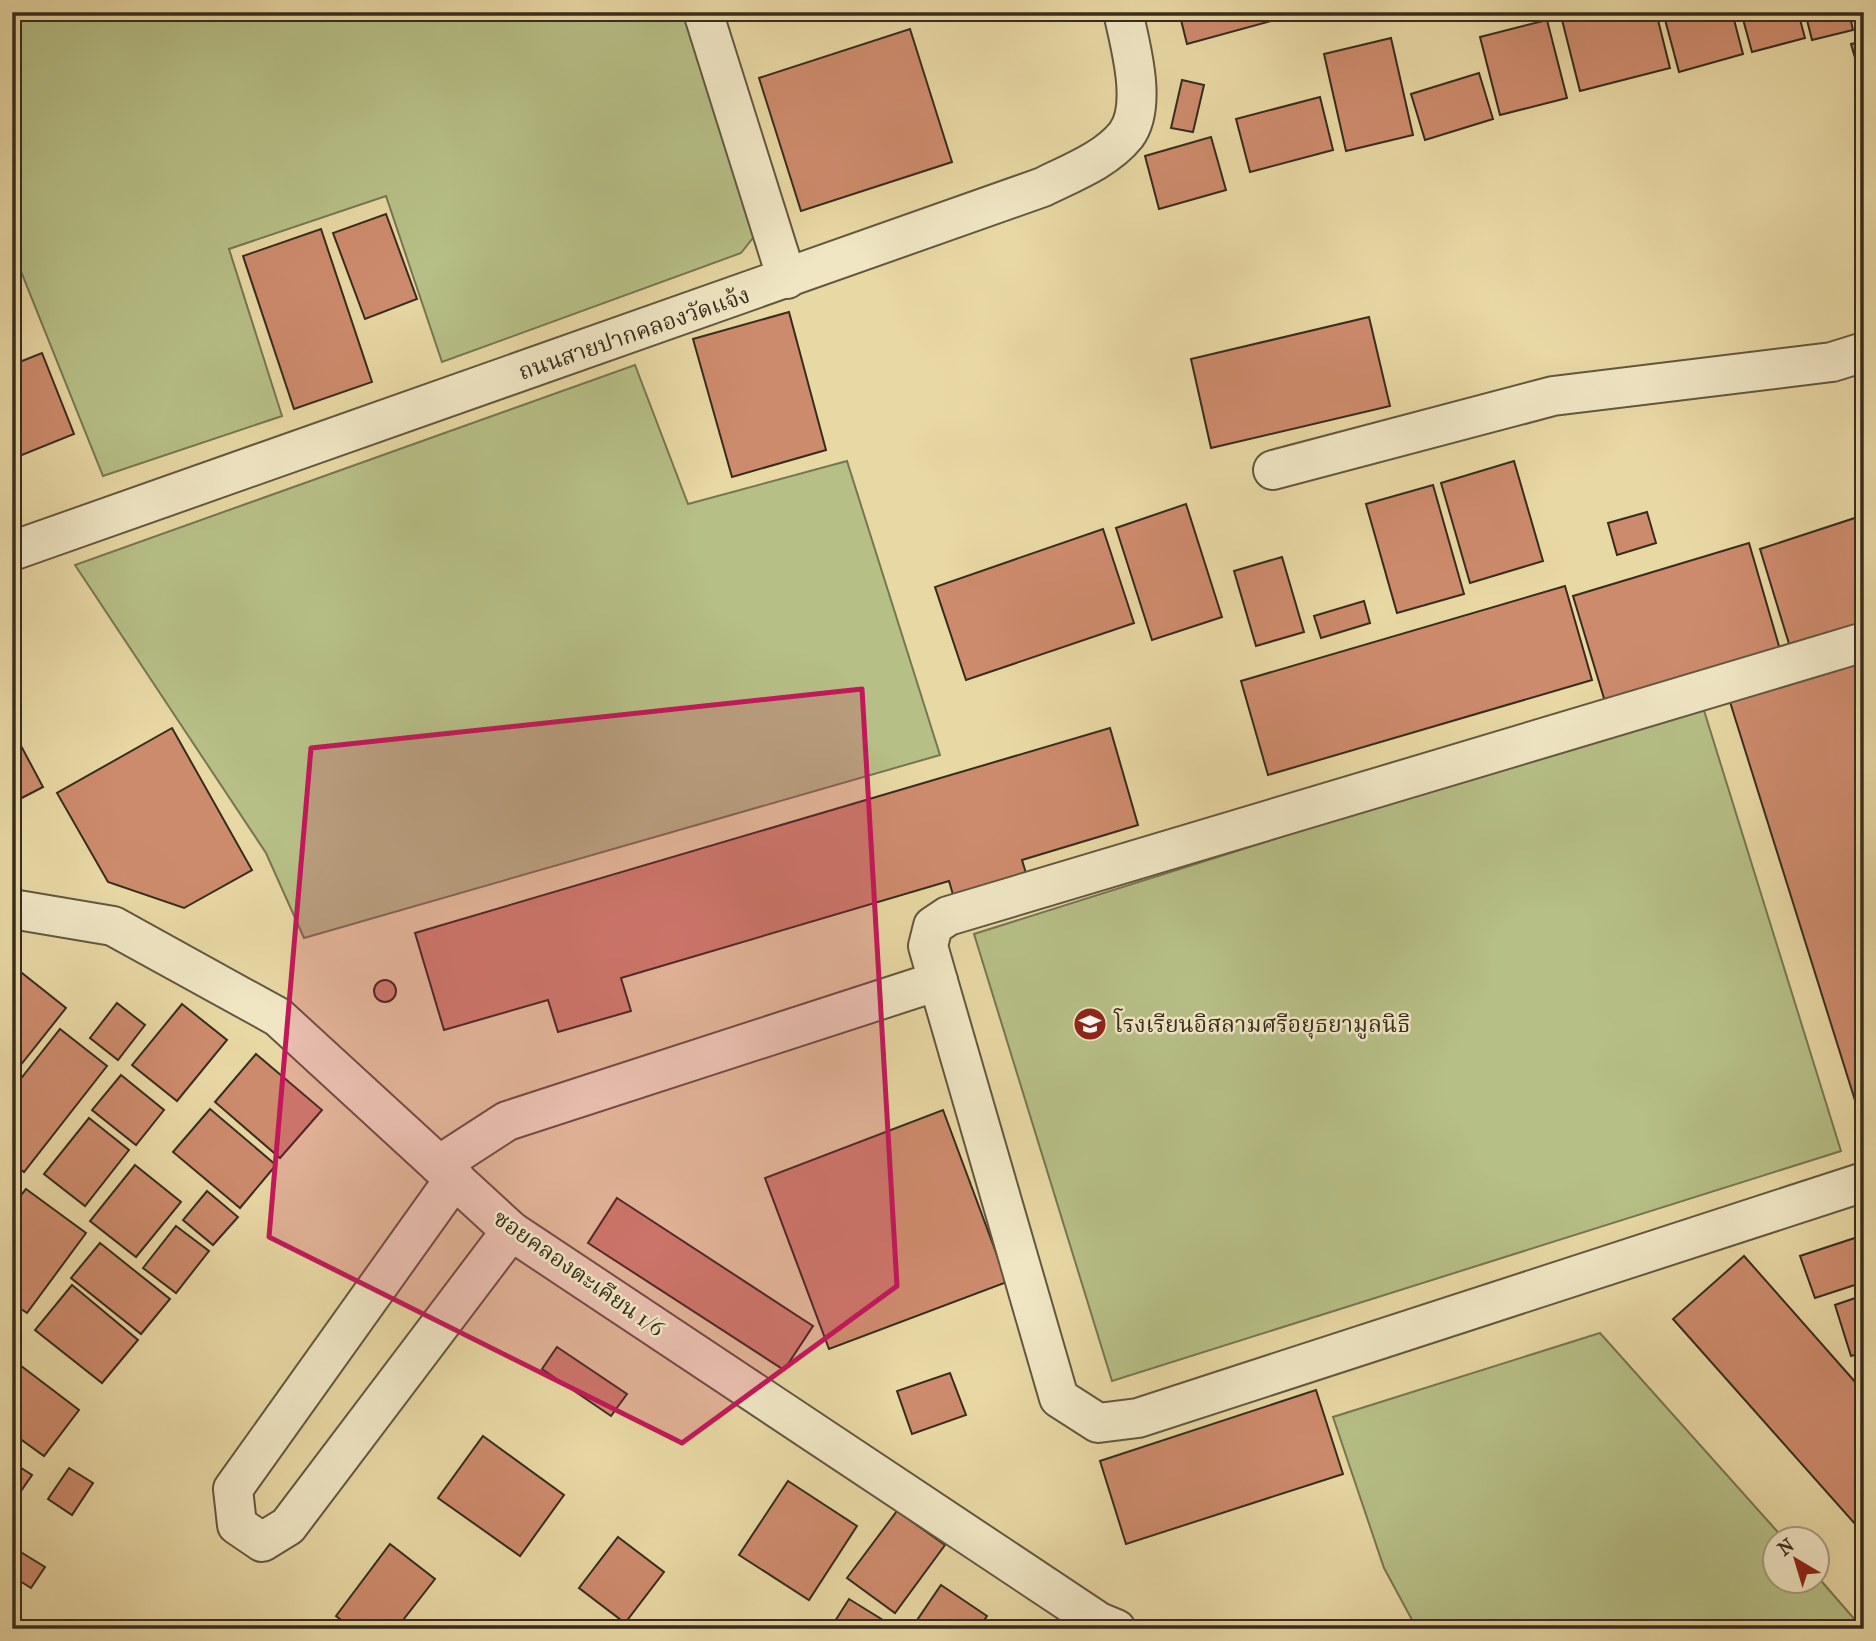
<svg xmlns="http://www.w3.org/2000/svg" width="1876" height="1641" font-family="'IM FELL French Canon','Noto Serif Thai',serif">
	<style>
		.green { fill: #b6bf86; stroke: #767652; stroke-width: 2 }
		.building { fill: #cd8b6d; stroke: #372c1e; stroke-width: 2 }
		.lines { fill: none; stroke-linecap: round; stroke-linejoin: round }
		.minor-casing { stroke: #635740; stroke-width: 42 }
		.minor { stroke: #f0e6c4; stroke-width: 38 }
		.marked { fill: #c2185b; fill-opacity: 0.2; stroke: #c2185b; stroke-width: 5; stroke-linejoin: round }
		.labels { text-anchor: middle; stroke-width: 5; stroke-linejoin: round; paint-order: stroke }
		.street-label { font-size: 23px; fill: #372c1e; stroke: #f0e6c4 }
		.poi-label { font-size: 23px; fill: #372c1e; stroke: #f0e6c4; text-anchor: start }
	</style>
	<rect width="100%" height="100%" fill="#e8d8a4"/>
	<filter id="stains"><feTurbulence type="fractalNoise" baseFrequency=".00286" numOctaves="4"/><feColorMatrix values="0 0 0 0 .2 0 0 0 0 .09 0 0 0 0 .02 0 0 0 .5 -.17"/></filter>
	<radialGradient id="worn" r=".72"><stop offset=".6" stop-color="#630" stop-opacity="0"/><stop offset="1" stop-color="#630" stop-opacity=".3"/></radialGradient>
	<!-- green -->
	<g class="green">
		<path d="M12,12H685L756,234L741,253L442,362L386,196L229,249L282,416L103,476L12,249Z"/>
		<path d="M635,365L688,504L847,461L940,755L304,938L266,853L75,565Z"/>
		<path d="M1702,704L1841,1151L1112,1381L974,934Z"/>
		<path d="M1600,1333L1784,1539L1774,1540V1582H1816L1817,1576L1863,1629H1417L1384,1568L1333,1417Z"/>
	</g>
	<!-- building -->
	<g class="building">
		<path d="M1179,12H1272L1275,20L1187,44Z"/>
		<path d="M1560,12H1656L1670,68L1580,91Z"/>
		<path d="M1663,12H1732L1743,54L1679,72Z"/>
		<path d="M1741,12H1798L1805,38L1752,52Z"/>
		<path d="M1805,12H1849L1853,30L1812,40Z"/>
		<path d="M1547,20L1567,98L1500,115L1480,37Z"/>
		<path d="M910,29L952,162L801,211L759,78Z"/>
		<path d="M1391,38L1413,135L1346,151L1324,54Z"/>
		<path d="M1864,41V89L1851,44Z"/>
		<path d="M1479,73L1493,119L1425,140L1411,94Z"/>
		<path d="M1182,80L1204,85L1193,132L1171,128Z"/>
		<path d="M1320,97L1333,150L1250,172L1236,119Z"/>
		<path d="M1211,137L1226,190L1159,209L1145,156Z"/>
		<path d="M386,214L417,299L365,319L333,233Z"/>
		<path d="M321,229L372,382L294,409L243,256Z"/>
		<path d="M789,312L826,450L732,477L693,339Z"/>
		<path d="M1369,317L1390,406L1211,448L1191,359Z"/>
		<path d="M42,353L74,434L17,457L12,444V365Z"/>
		<path d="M1514,461L1543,561L1470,583L1441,483Z"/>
		<path d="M1433,485L1464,594L1397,613L1366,504Z"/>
		<path d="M1186,504L1222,617L1152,640L1116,528Z"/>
		<path d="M1647,512L1656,543L1617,555L1608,523Z"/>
		<path d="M1864,515V624L1790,647L1760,549Z"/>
		<path d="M1103,529L1134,623L966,680L935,587Z"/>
		<path d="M1749,543L1781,653L1606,705L1573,596Z"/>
		<path d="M1282,557L1304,632L1256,646L1234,571Z"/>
		<path d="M1565,586L1592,680L1268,775L1241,681Z"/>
		<path d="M1364,601L1370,623L1321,638L1314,616Z"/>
		<path d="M1864,659V1129L1730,702Z"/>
		<path d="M172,728L252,870L184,908L108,882L57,793Z"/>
		<path d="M1110,728L1138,825L1022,860L1031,890L958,912L949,881L621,978L631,1011L558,1032L548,1000L444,1030L415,933Z"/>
		<path d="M12,729L43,787L12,803Z"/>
		<path d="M17,969L66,1008L12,1076V975Z"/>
		<circle cx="385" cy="991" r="11"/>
		<path d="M117,1003L145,1025L118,1060L90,1038Z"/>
		<path d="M182,1004L227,1040L177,1101L132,1065Z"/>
		<path d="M60,1029L107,1066L24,1172L12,1163V1090Z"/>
		<path d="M256,1054L322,1110L280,1158L215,1102Z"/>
		<path d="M121,1075L164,1110L136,1145L92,1110Z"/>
		<path d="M210,1109L276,1165L240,1208L173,1152Z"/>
		<path d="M943,1110L1007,1282L829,1349L765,1178Z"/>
		<path d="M89,1118L129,1150L85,1206L44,1174Z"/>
		<path d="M135,1165L181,1202L136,1257L90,1221Z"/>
		<path d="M26,1189L86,1233L27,1313L12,1303V1207Z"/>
		<path d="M207,1191L238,1217L213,1245L183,1220Z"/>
		<path d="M617,1198L813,1326L784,1370L588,1243Z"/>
		<path d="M176,1226L209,1251L176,1293L143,1268Z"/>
		<path d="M1864,1235V1282L1815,1298L1800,1256Z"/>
		<path d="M100,1243L170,1299L141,1334L71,1278Z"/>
		<path d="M1744,1256L1864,1392V1534L1673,1319Z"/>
		<path d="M72,1285L138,1340L102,1383L35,1330Z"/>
		<path d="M1864,1295V1352L1851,1356L1835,1305Z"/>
		<path d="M557,1347L627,1394L611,1416L542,1369Z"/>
		<path d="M12,1359L79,1410L44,1456L12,1433Z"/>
		<path d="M950,1373L966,1415L912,1434L897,1391Z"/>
		<path d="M1316,1390L1343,1474L1126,1544L1100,1461Z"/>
		<path d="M483,1436L564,1495L520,1556L438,1498Z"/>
		<path d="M12,1462L32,1475L12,1504Z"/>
		<path d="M69,1468L93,1483L72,1515L48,1499Z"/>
		<path d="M788,1481L857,1526L809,1600L739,1555Z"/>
		<path d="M897,1511L945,1545L895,1613L847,1578Z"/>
		<path d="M618,1537L664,1572L625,1623L579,1588Z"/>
		<path d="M390,1544L435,1579L396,1629H353L336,1616Z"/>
		<path d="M19,1551L45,1567L31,1588L12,1576V1562Z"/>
		<path d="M941,1585L987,1616L978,1629H911Z"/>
		<path d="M849,1599L891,1625L888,1629H830Z"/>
	</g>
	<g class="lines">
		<defs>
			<g id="minor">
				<path d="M703,12L787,279"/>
				<path d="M1273,470L1553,396L1832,362L1864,352"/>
				<path d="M12,551L1043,187C1071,173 1106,160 1126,135C1148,106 1130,44 1123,12"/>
				<path d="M12,909L113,926L278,1017L511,1231L1099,1622L1116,1629"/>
				<path d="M938,981L1059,1398L1098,1423L1138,1418L1864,1182"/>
				<path d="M439,1165L507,1121L938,981L928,946L933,926L948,916L1864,642"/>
				<path d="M455,1178L233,1489L237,1525L262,1542L288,1526L511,1231"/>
			</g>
		</defs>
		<!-- minor casing -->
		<use href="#minor" class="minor-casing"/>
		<!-- minor -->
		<use href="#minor" class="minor"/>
	</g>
	<!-- marked area -->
	<path class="marked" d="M862,689L897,1286L682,1443L269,1237L311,748Z"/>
	<!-- icons -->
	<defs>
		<symbol id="school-disc" viewBox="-11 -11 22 22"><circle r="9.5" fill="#8f2418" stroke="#f0e6c4"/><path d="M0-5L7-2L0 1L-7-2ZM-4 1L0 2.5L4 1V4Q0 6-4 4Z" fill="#fff"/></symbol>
	</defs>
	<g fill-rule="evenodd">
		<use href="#school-disc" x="1071" y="1005" width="38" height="38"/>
	</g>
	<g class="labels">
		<!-- street labels -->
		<g class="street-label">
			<text transform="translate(634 333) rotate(-19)" y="8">ถนนสายปากคลองวัดแจ้ง</text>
			<text transform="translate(579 1273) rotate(35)" y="8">ซอยคลองตะเคียน 1/6</text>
		</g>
		<!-- poi labels -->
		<g class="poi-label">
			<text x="1114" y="1032">โรงเรียนอิสลามศรีอยุธยามูลนิธิ</text>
		</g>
	</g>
	<!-- margin -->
	<rect width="1876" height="1641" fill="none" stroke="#e8d8a4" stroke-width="42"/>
	<rect x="14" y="14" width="1848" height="1613" fill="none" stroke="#372c1e" stroke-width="3.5"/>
	<rect x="21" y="21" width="1834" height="1599" fill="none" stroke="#372c1e" stroke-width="2"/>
	<!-- north arrow -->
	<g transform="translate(1796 1560) rotate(322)"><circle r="33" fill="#f0e6c4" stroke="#a69c82" stroke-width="2"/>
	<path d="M0-5L12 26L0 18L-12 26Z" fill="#8f2418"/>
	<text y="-10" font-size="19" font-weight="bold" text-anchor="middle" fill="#372c1e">N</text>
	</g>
	<rect width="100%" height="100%" filter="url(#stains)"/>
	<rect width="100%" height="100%" fill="url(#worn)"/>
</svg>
